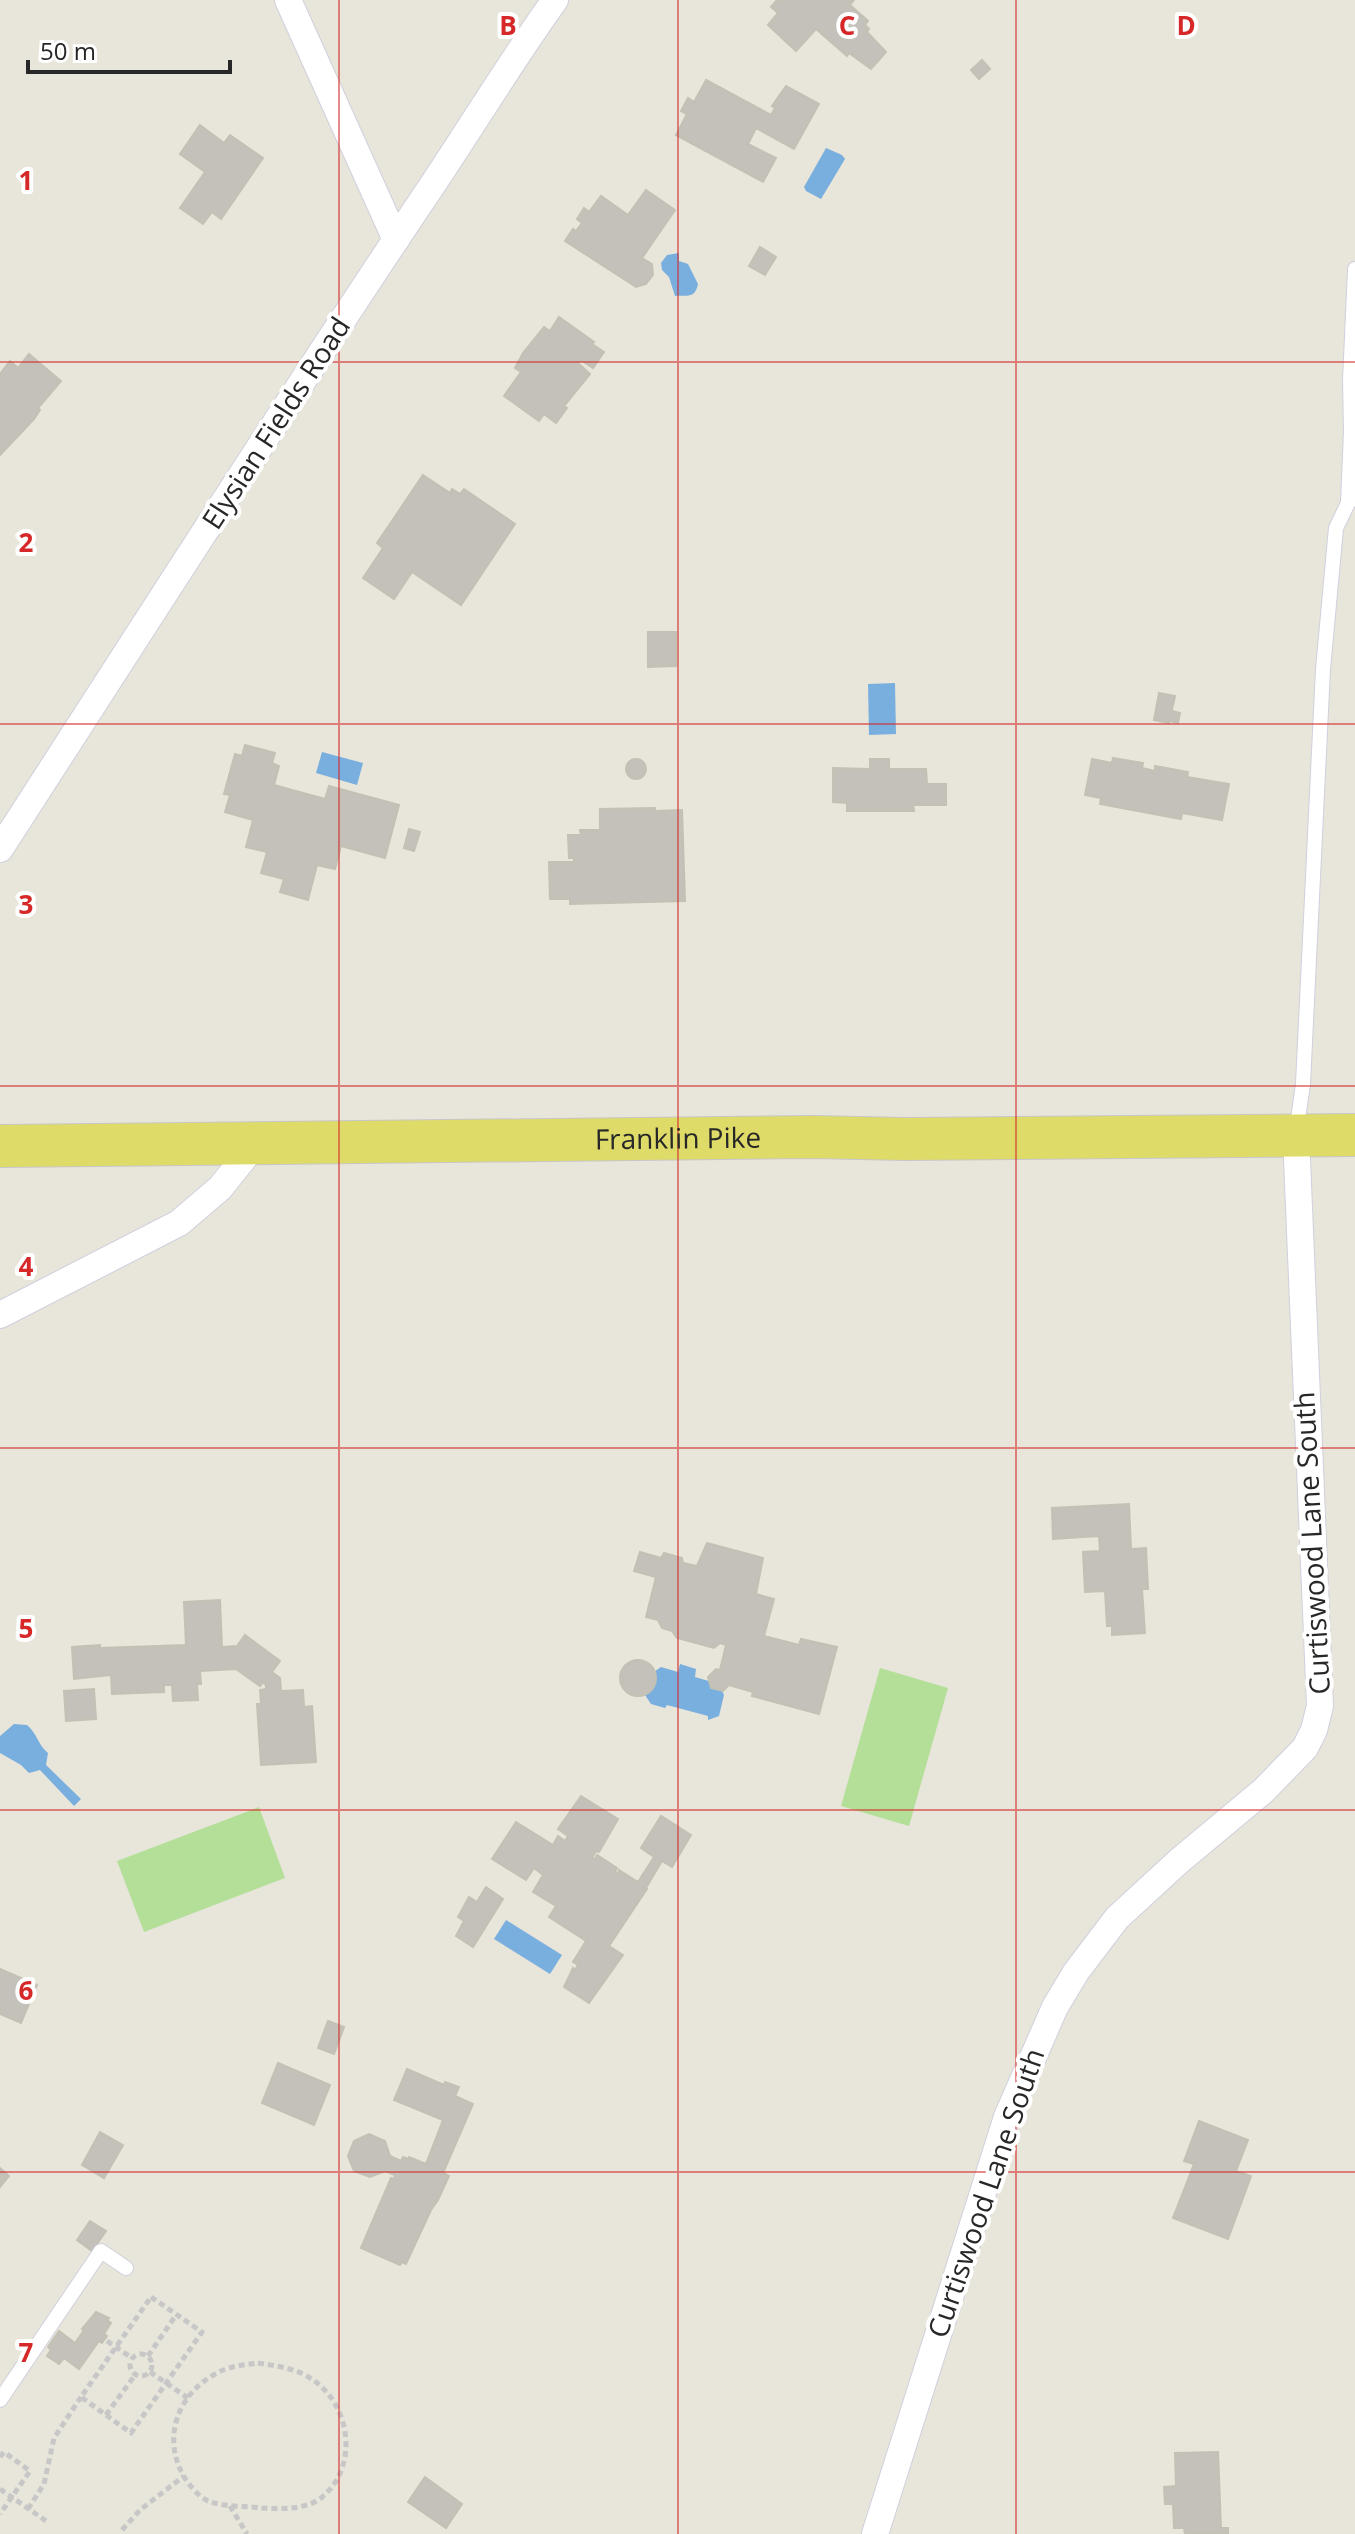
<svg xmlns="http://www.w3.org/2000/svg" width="1355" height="2534" font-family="'Open Sans',sans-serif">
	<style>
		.pitch { fill: #b3df99 }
		.water { fill: #79afde }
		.building { fill: #c3c1ba; stroke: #c3c1b4; stroke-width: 2 }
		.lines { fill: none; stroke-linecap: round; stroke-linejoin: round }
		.lane-casing { stroke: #d0d0de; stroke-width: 16 }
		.street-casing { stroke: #d0d0de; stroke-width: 28 }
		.primary-casing { stroke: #c7c7c7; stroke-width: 44 }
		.path { stroke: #c7c7c7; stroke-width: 5; stroke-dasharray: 6 4; stroke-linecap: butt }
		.lane { stroke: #fff; stroke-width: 14 }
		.street { stroke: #fff; stroke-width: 26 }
		.primary { stroke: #dedb69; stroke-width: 42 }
		.grid { fill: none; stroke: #d62828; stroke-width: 2; stroke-opacity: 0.55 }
		.labels { text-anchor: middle; stroke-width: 8; stroke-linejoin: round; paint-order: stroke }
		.street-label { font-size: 28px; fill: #272727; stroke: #fff }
		.grid-label { font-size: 26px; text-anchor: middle; font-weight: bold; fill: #d62828; stroke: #fff; stroke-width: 8; stroke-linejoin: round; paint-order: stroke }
	</style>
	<rect width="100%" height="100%" fill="#e8e5da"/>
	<!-- pitch -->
	<g class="pitch">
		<path d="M880,1668L948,1688L909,1826L841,1806Z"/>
		<path d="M259,1807L285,1878L144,1932L117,1861Z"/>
	</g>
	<!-- water -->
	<g class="water">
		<path d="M826,148L842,155L845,159L821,199L806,191L804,187Z"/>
		<path d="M679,253V261L688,264L698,284C695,299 687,295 675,296L669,277L662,270L661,263L667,255Z"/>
		<path d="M895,683L896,734L869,735L868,684Z"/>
		<path d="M322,752L363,763L357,785L316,773Z"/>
		<path d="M680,1664L696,1669L695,1677L719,1684L724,1695L719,1716L708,1720V1716L667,1705L665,1708L651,1704L645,1695L651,1674L661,1667L678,1672Z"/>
		<path d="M14,1724L27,1725C37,1733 38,1745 48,1753L46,1765L81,1799L74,1806L40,1770L29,1773L21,1765L0,1753V1736Z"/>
		<path d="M506,1920L562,1955L550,1974L494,1939Z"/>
	</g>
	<!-- building -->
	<g class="building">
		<path d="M777,0H854L850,5L868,21L865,25L869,29L867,32L886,52L871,69L849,53L847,56L816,29L796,51L768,25L778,13L771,7Z"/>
		<path d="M982,60L990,69L979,79L971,70Z"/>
		<path d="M706,80L771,115L775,108L772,106L786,86L819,104L794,149L756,128L748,144L776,158L763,182L676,135L687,114L681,111L688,98L694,102Z"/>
		<path d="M200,125L224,143L230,135L263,158L221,219L212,212L203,224L180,208L205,172L180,154Z"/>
		<path d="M646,190L675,210L642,258L652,264L653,275L646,284L636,287L565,241L573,229L576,231L582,223L577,219L584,208L589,212L601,196L628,215Z"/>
		<path d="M760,247L776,257L765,275L749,266Z"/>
		<path d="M559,317L594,342L592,344L604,352L593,368L581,360L578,363L590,374L564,406L567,408L556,423L544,414L539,421L504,396L521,372L515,368L523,353L544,327L550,331Z"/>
		<path d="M29,354L61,381L38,408L40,410L34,419L0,455V374L10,361L18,368Z"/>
		<path d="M423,475L450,493L452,489L460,494L464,489L515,524L461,605L412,572L394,599L363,578L383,548L377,543Z"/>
		<path d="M648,632H676V666L648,667Z"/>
		<path d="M1159,693L1175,696L1169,723L1154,720Z"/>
		<path d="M1172,711L1180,713L1178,723L1170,721Z"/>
		<path d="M245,745L275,753L272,763L279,766L274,785L325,799L329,786L399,805L385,858L341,846L335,869L317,865L308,900L280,892L284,879L261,873L267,852L246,847L253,820L225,812L230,795L224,794L235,754L242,756Z"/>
		<path d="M1113,758L1143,763L1142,768L1155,771V766L1188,772L1187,777L1229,784L1222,820L1182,813L1181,819L1100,804L1101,798L1085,795L1092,759L1112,763Z"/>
		<circle cx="636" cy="769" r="10"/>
		<path d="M870,759H889V769H926L927,784H946V805H913L914,811H847V803L833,802V768L870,769Z"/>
		<path d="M655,808V811L682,810L685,901L570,904V899H550L549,862H574V858H569L568,835H581L580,830H600V809Z"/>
		<path d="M409,829L420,832L414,851L404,848Z"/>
		<path d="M1129,1504L1131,1549L1146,1548L1148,1589H1142L1145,1633L1112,1635V1626H1107L1105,1591L1085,1592L1083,1552L1100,1551L1099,1536L1053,1539L1052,1508Z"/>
		<path d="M707,1543L763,1558L756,1594L774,1599L764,1636L799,1645L801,1639L837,1647L819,1714L752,1696L753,1692L729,1685L723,1691L711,1688L708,1677L716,1669L720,1670L726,1645L720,1643L714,1648L677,1638L672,1631L662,1628L658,1620L646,1617L656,1577L634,1571L640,1552L661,1558L664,1553L682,1558L683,1563L697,1566Z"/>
		<path d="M220,1600L222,1647L237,1646L245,1635L280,1661L272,1672L280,1678L281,1691L303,1690L304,1707L312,1706L316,1762L261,1765L257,1704H261L260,1690L266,1689V1685L263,1682L260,1686L236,1669L200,1671L201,1684H197L198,1700L173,1701L172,1685H164V1692L112,1694L111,1675L74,1679L72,1647L100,1645V1648L186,1645L184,1602Z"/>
		<circle cx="638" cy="1678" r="18"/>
		<path d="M94,1689L96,1719L66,1721L64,1691Z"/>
		<path d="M581,1796L618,1819L599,1852L596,1851L592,1858L595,1859L597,1855L617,1868L615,1872L618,1874L619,1870L638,1882L654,1857L641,1848L661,1816L691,1835L672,1867L662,1861L646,1888L647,1889L609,1946L623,1955L589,2003L564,1987L573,1968L575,1970L578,1965L573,1962L586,1941L549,1917L556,1906L533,1892L543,1875L534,1868L526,1880L492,1859L516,1822L553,1845L558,1836L565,1841L568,1836L558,1829Z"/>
		<path d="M486,1887L503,1899L473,1947L456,1936L464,1921L458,1917L469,1897L477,1902Z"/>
		<path d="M0,1969L37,1985L21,2023L0,2014Z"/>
		<path d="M328,2021L344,2027L334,2054L318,2048Z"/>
		<path d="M278,2063L330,2085L314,2125L262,2103Z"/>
		<path d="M407,2069L444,2085L445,2082L459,2087L455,2096L473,2104L443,2173L449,2176L438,2200L431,2210L406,2264L402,2262L400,2265L361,2248L391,2178L394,2179L395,2175L385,2171L370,2177L354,2171L348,2156L354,2141L369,2134L385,2141L390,2156L401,2161L403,2157L408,2159L409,2157L426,2164L443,2120L394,2100Z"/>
		<path d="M1199,2121L1248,2140L1236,2171L1251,2176L1228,2239L1173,2218L1194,2164L1184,2161Z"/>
		<path d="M100,2132L123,2145L104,2178L82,2165Z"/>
		<path d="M0,2168L9,2176L0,2187Z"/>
		<path d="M90,2221L106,2231L92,2251L77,2240Z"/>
		<path d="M96,2312L109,2318L107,2320L111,2323L104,2334L107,2336L102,2343L99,2341L79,2369L64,2358L59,2364L47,2356L51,2350L48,2347L59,2331L75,2343L84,2330L82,2329Z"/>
		<path d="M1218,2452L1221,2528H1228V2534H1185L1184,2528H1174L1173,2504H1165L1164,2487L1176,2486L1175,2453Z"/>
		<path d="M425,2477L462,2504L446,2528L408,2502Z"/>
	</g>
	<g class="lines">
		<defs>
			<g id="lane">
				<path d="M1355,269L1350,381L1351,431L1355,436"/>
				<path d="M1348,503L1351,431"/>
				<path d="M1296,1133L1303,1084L1323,669L1336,528L1348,503L1355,497"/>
				<path d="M0,2400L101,2251L126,2268"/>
			</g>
			<g id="street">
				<path d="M288,0L396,240"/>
				<path d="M0,849C141,631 280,412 425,196C469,131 509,64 555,0"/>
				<path d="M0,1315L179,1223L220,1188L257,1142"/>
				<path d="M875,2534L1007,2117L1055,2007L1076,1972L1117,1918L1179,1861L1263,1791L1305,1748L1314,1730L1320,1706L1296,1136"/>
			</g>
			<g id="primary">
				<path id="s1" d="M0,1146L813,1137L905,1139L1355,1135"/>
			</g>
		</defs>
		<!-- lane casing -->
		<use href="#lane" class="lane-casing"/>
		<!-- street casing -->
		<use href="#street" class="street-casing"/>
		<!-- primary casing -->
		<use href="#primary" class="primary-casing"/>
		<!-- path -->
		<g class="path">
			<path d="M151,2297L202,2332L131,2433L81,2397Z"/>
			<path d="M107,2341L132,2358"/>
			<circle cx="141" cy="2365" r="11"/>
			<path d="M148,2356L176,2315"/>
			<path d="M258,2363C276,2366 295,2368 310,2378C351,2403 360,2467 321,2498C305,2510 281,2509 262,2508C245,2506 224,2507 208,2501C198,2496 188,2484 183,2475C162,2437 178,2393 217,2373C229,2366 244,2365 258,2363Z"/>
			<path d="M150,2372L188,2398"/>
			<path d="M106,2415L135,2375"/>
			<path d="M0,2457L4,2452L30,2471L0,2514"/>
			<path d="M0,2489L49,2523"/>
			<path d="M230,2506L247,2534"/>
			<path d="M28,2509L44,2484L54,2438L81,2397"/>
			<path d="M122,2530L140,2510L184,2476"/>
		</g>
		<!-- lane -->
		<use href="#lane" class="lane"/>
		<!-- street -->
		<use href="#street" class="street"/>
		<!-- primary -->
		<use href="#primary" class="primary"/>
	</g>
	<!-- grid -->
	<path class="grid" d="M339,0V2534M678,0V2534M1016,0V2534M0,362H1355M0,724H1355M0,1086H1355M0,1448H1355M0,1810H1355M0,2172H1355"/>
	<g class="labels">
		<!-- street labels -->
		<g class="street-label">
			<text transform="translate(276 423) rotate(-57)" y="10">Elysian Fields Road</text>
			<text dy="10" stroke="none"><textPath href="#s1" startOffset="678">Franklin Pike</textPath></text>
			<text transform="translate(1312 1543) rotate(-93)" y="10">Curtiswood Lane South</text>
			<text transform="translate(986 2193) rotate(-71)" y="10">Curtiswood Lane South</text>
		</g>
	</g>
	<g class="grid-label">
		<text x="508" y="35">B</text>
		<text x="847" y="35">C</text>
		<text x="1186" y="35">D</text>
		<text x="26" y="190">1</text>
		<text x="26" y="552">2</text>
		<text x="26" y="914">3</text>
		<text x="26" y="1276">4</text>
		<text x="26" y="1638">5</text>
		<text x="26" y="2000">6</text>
		<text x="26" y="2362">7</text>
	</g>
	<!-- scale -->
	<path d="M28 60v12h202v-12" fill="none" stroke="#272727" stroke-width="4"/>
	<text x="40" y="60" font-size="24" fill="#272727" stroke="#ffffff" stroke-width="6" paint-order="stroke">50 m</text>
</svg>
